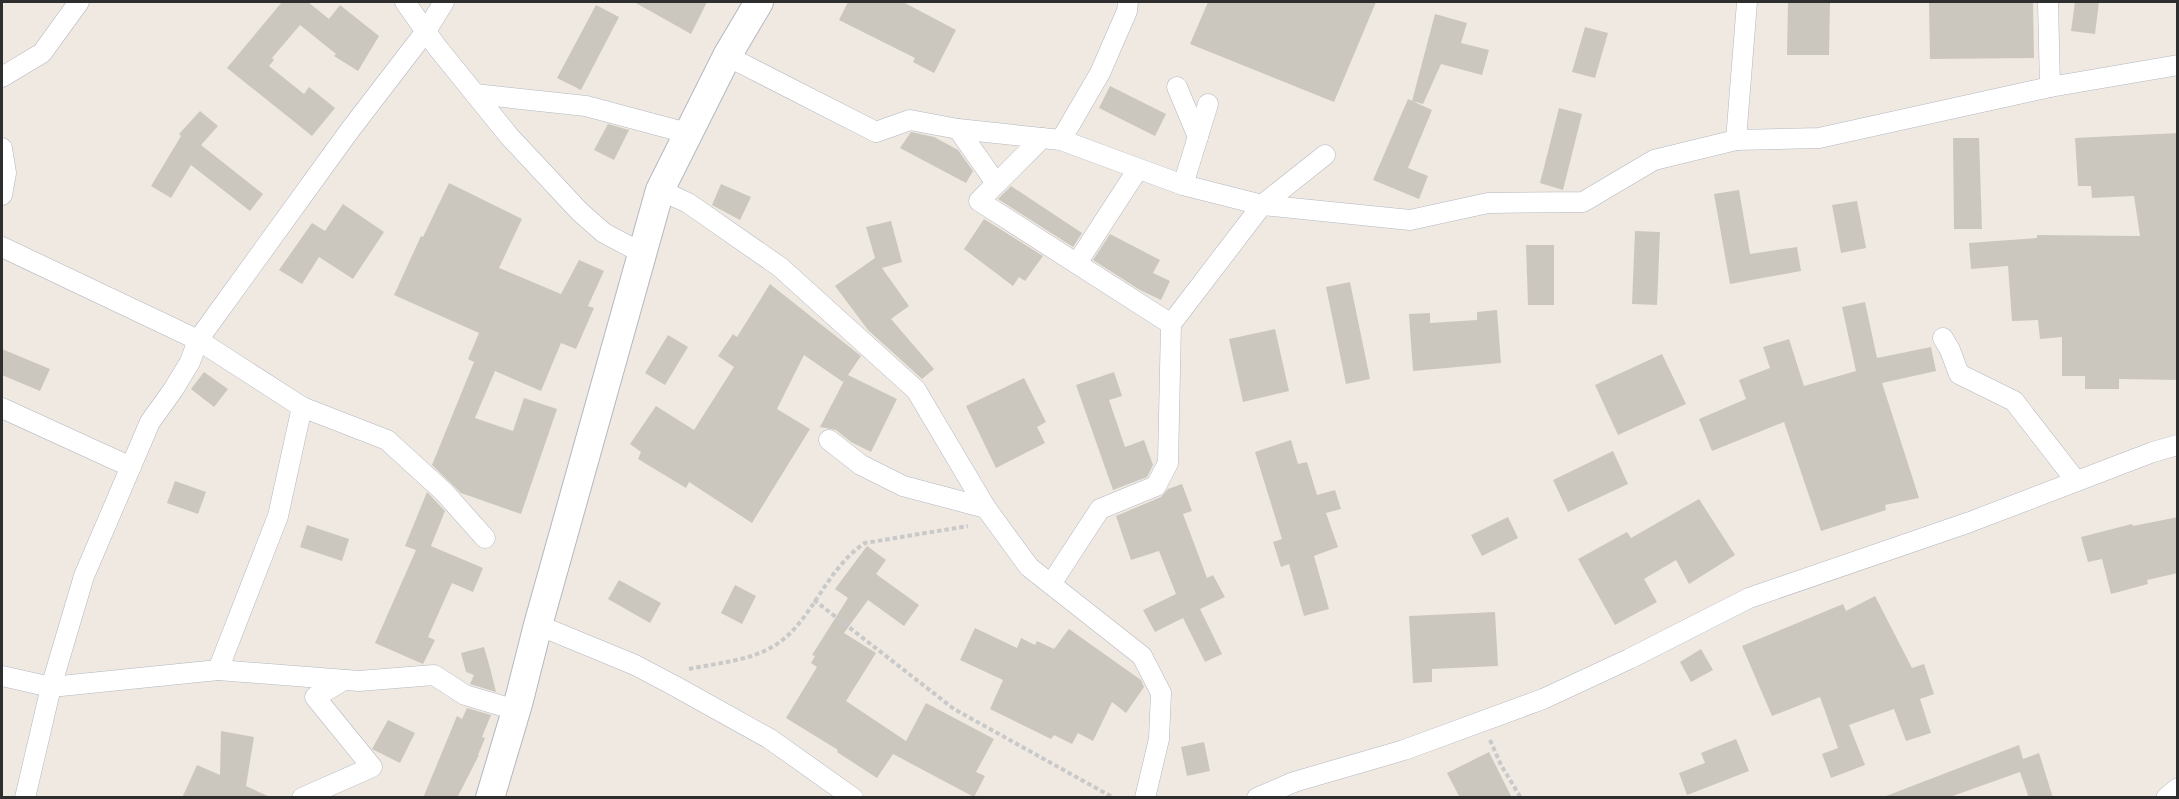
<svg xmlns="http://www.w3.org/2000/svg" width="2179" height="799" font-family="'Varela Round',sans-serif">
	<style>
		.building { fill: #cbc7bf }
		.lines { fill: none; stroke-linecap: round; stroke-linejoin: round }
		.street-casing { stroke: #b4b7c1; stroke-width: 21 }
		.secondary-casing { stroke: #b4b7c1; stroke-width: 30 }
		.path { stroke: #c9c9c9; stroke-width: 4; stroke-dasharray: 4.5 3; stroke-linecap: butt }
		.street { stroke: #fff; stroke-width: 20 }
		.secondary { stroke: #fff; stroke-width: 28 }
	</style>
	<rect width="100%" height="100%" fill="#efe9e1"/>
	<!-- building -->
	<g class="building">
		<path d="M282,2H308L329,19L340,5L379,36L358,71L334,56L336,54L300,25L272,58L274,60L269,66L304,94L309,87L335,108L312,136L227,68Z"/>
		<path d="M634,2H707L691,34Z"/>
		<path d="M848,2H903L956,30L934,73L913,62L915,58L839,20Z"/>
		<path d="M1208,2H1376L1334,102L1190,44Z"/>
		<path d="M1788,2H1830L1829,55H1787Z"/>
		<path d="M1929,2H2033L2034,58L1930,59Z"/>
		<path d="M2075,2H2099L2095,34L2071,31Z"/>
		<path d="M596,5L619,17L581,90L557,78Z"/>
		<path d="M1435,14L1467,23L1461,43L1489,50L1482,75L1441,64L1423,104L1412,101Z"/>
		<path d="M1585,27L1608,33L1595,78L1572,72Z"/>
		<path d="M1110,86L1166,114L1155,136L1099,108Z"/>
		<path d="M1408,99L1432,110L1408,168L1428,176L1419,199L1373,180Z"/>
		<path d="M1559,108L1582,114L1563,190L1540,183Z"/>
		<path d="M200,111L218,126L201,145L263,194L250,211L191,165L171,198L151,186L181,136L179,134Z"/>
		<path d="M608,124L629,130L614,160L594,150Z"/>
		<path d="M911,132L934,137L958,150L973,171L966,183L900,148Z"/>
		<path d="M2178,133V380L2119,379V389H2085V376H2062V337L2040,339L2038,320L2012,321L2008,266L1971,269L1969,243L2037,238V235L2140,236L2134,196L2092,198L2091,186H2078L2075,138Z"/>
		<path d="M1953,138H1979L1982,229H1954Z"/>
		<path d="M449,183L522,219L499,268L561,294L579,260L604,271L588,306L594,308L576,349L561,343L541,391L495,371L475,418L513,431L524,398L557,409L521,514L461,493L432,465L474,362L468,359L479,333L394,295L421,236L423,237Z"/>
		<path d="M721,184L751,197L740,220L712,205Z"/>
		<path d="M1011,186L1082,233L1073,247L998,199Z"/>
		<path d="M1739,190L1750,254L1797,247L1801,271L1730,284L1714,194Z"/>
		<path d="M1857,201L1866,248L1841,253L1832,205Z"/>
		<path d="M343,204L384,232L353,279L319,257L302,284L279,270L312,223L325,231Z"/>
		<path d="M984,219L1043,256L1025,281L1019,277L1013,286L964,249Z"/>
		<path d="M891,221L902,262L882,268L909,306L891,319L934,369L922,379L868,330L835,286L875,258L866,227Z"/>
		<path d="M1635,231L1660,232L1657,305L1632,304Z"/>
		<path d="M1110,234L1160,260L1153,273L1170,281L1161,300L1140,290L1093,260Z"/>
		<path d="M1526,245H1554V305H1528Z"/>
		<path d="M1350,282L1370,379L1346,384L1326,287Z"/>
		<path d="M770,284L861,356L848,375L897,399L871,452L851,442L836,430L820,427L845,379L843,382L804,355L777,409L810,429L752,523L689,482L686,488L638,459L641,452L630,444L656,406L694,430L734,367L718,356L733,334L737,337Z"/>
		<path d="M1865,302L1877,358L1931,347L1936,371L1882,383L1919,498L1885,505L1886,510L1821,531L1784,422L1712,451L1699,419L1746,399L1739,380L1770,368L1763,347L1789,339L1804,386L1856,371L1842,307Z"/>
		<path d="M1497,310L1501,363L1413,371L1409,314L1430,313V323L1477,320V312Z"/>
		<path d="M1275,329L1289,391L1243,402L1229,339Z"/>
		<path d="M668,335L688,347L665,385L645,373Z"/>
		<path d="M2,349L50,369L40,391L2,375Z"/>
		<path d="M1662,354L1686,404L1618,435L1595,385Z"/>
		<path d="M204,372L228,389L214,407L191,389Z"/>
		<path d="M1114,372L1122,396L1109,400L1125,447L1144,440L1153,465L1147,477L1113,490L1076,385Z"/>
		<path d="M1024,378L1046,422L1037,427L1045,443L996,468L966,406Z"/>
		<path d="M1291,440L1298,464L1307,462L1317,495L1335,490L1341,509L1326,513L1338,547L1314,556L1329,609L1304,616L1289,564L1281,567L1273,542L1282,539L1255,452Z"/>
		<path d="M1613,451L1628,484L1568,512L1553,480Z"/>
		<path d="M175,481L206,492L198,514L167,503Z"/>
		<path d="M1182,484L1192,511L1183,514L1207,578L1213,575L1225,597L1200,609L1222,654L1205,662L1183,618L1155,632L1143,610L1176,594L1159,551L1131,560L1116,516L1161,497L1168,489Z"/>
		<path d="M427,492L445,511L431,546L483,568L473,592L452,583L428,637L435,640L423,664L375,643L416,550L405,546Z"/>
		<path d="M1699,499L1735,555L1689,584L1676,560L1644,579L1657,602L1615,625L1578,559L1627,532L1631,538Z"/>
		<path d="M1508,517L1518,538L1482,556L1471,535Z"/>
		<path d="M2178,517V573L2147,580L2148,584L2111,594L2102,559L2088,562L2081,537L2132,524L2133,526Z"/>
		<path d="M307,525L349,539L342,561L300,547Z"/>
		<path d="M867,546L886,560L876,574L919,605L904,626L868,600L844,633L876,653L846,701L906,741L926,703L994,739L976,772L985,776L974,797L893,754L877,778L837,752L838,750L786,718L817,667L811,663L815,656L812,655L848,598L835,589Z"/>
		<path d="M619,580L661,603L650,623L608,599Z"/>
		<path d="M735,585L756,596L742,624L721,613Z"/>
		<path d="M1875,596L1912,668L1924,664L1934,694L1920,699L1931,733L1906,741L1894,709L1849,725L1865,765L1831,778L1822,754L1838,748L1820,697L1772,716L1742,646L1843,604L1846,611Z"/>
		<path d="M1495,612L1498,666L1432,669V682L1413,683L1409,616Z"/>
		<path d="M975,628L1017,648L1021,638L1035,645L1037,641L1054,649L1069,629L1141,680L1144,687L1126,713L1112,702L1093,741L1078,733L1072,744L1054,735L1051,739L990,709L1003,680L960,660Z"/>
		<path d="M484,647L490,668L496,692L470,684L474,675L466,672L461,653Z"/>
		<path d="M1701,649L1713,670L1691,682L1680,662Z"/>
		<path d="M467,708L491,715L482,737L485,738L478,755H479L457,798H423L457,716L462,719Z"/>
		<path d="M388,720L415,733L400,763L372,749Z"/>
		<path d="M221,731L254,737L246,786L272,798H182L197,765L220,775Z"/>
		<path d="M1736,739L1749,771L1687,795L1679,773L1705,763L1701,753Z"/>
		<path d="M1204,742L1210,771L1187,776L1181,747Z"/>
		<path d="M2019,745L2023,759L2039,753L2053,798H2029L2020,772L1947,798H1886V796Z"/>
		<path d="M1489,752L1512,798H1460L1447,773Z"/>
	</g>
	<g class="lines">
		<defs>
			<g id="street">
				<path d="M405,2L437,47L509,136L580,212L604,233L642,253"/>
				<path d="M2048,2L2050,87"/>
				<path d="M727,56L876,132L910,120L958,129L1061,140L1183,185L1262,205L1410,220L1488,203L1583,202L1654,160L1736,140L1819,138L2050,87L2178,65"/>
				<path d="M2,77L42,53L79,2"/>
				<path d="M1177,87L1198,137"/>
				<path d="M475,94L586,106L687,133"/>
				<path d="M958,129L996,183"/>
				<path d="M1042,138L979,201L1171,324"/>
				<path d="M1061,140L1100,73L1127,11L1128,2"/>
				<path d="M1736,140L1747,2"/>
				<path d="M2,148L6,173L2,195"/>
				<path d="M1183,185L1208,104"/>
				<path d="M660,190L688,203L780,267L916,390L986,508L1029,567L1142,656L1161,693L1159,739L1145,798"/>
				<path d="M2,247L198,340L302,407L278,516L218,670L51,687L2,676"/>
				<path d="M1077,263L1138,169"/>
				<path d="M1943,338L1950,350L1959,374L2014,401L2076,481"/>
				<path d="M302,407L387,440L444,492L485,538"/>
				<path d="M2,408L131,467"/>
				<path d="M829,440L861,465L903,486L986,508"/>
				<path d="M1051,584L1100,509L1156,486L1168,463L1171,324L1262,205L1325,155"/>
				<path d="M538,625L635,665L673,685L770,739L853,798"/>
				<path d="M218,670L359,681L434,675L465,695L516,710"/>
				<path d="M25,798L51,687L84,576L150,422L173,390L190,362L198,340L350,130L426,31L444,2"/>
				<path d="M302,798L372,767L315,697L344,680"/>
				<path d="M1257,798L1294,782L1404,750L1543,699L1629,659L1749,598L1970,522L2153,452L2178,445"/>
				<path d="M2166,798L2178,788"/>
			</g>
			<path id="secondary" d="M490,798L518,704L538,625L660,190L727,56L759,2"/>
		</defs>
		<!-- street casing -->
		<use href="#street" class="street-casing"/>
		<!-- secondary casing -->
		<use href="#secondary" class="secondary-casing"/>
		<!-- path -->
		<g class="path">
			<path d="M814,600L954,709L1114,798"/>
			<path d="M689,669C717,663 749,661 774,646C812,623 825,569 865,543L968,526"/>
			<path d="M1490,740L1501,765L1521,798"/>
		</g>
		<!-- street -->
		<use href="#street" class="street"/>
		<!-- secondary -->
		<use href="#secondary" class="secondary"/>
	</g>
	<!-- border -->
	<rect width="2179" height="799" fill="none" stroke="#2e2e2e" stroke-width="6"/>
</svg>
